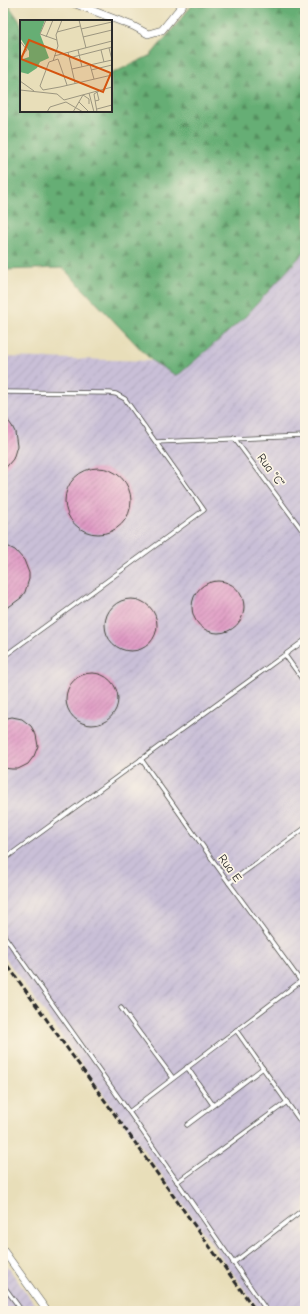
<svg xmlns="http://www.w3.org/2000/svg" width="308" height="1314" font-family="'Comic Neue',sans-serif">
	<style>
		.industrial { fill: url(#industrial-furrows) }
		.forest { fill: url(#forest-firs); stroke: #486c50 }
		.building { fill: url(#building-hatch) }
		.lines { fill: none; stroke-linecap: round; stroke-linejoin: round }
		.service-casing { stroke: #474640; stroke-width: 5 }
		.minor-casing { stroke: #474640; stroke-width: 8 }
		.service { stroke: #fff; stroke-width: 3.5 }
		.minor { stroke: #fff; stroke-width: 7 }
		.rail { stroke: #2b2b2b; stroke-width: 3; stroke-dasharray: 6 3; stroke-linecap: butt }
		.labels { text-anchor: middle; stroke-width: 3.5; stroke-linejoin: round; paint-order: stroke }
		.street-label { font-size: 12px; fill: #2b2b2b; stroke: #fcf5e5 }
		.inset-road { fill: none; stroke: #9c9680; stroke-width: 1 }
		.view { fill: #d5540f; fill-opacity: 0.15; stroke: #d5540f; stroke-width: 2 }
		.inset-edge { fill: none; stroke: #2b2b2b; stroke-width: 2 }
	</style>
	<defs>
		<pattern id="industrial-furrows" width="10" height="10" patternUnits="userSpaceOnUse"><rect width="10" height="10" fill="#c9bfd7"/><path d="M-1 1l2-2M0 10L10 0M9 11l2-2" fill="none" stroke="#ada4b9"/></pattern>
		<pattern id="forest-firs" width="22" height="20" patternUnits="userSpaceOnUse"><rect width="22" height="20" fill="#66ae74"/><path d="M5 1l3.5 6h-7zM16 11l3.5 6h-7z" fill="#548e5f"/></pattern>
		<pattern id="building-hatch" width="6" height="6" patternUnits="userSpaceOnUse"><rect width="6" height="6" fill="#df99c4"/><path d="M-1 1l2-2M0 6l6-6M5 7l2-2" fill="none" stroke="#b57d9f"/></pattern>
	</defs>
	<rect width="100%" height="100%" fill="#fcf5e5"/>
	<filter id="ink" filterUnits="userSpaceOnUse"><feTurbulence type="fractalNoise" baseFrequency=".025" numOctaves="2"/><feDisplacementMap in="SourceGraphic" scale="8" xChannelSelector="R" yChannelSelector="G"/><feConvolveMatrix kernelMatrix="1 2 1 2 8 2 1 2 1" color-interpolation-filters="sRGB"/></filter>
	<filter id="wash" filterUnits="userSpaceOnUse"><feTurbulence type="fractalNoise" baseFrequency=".012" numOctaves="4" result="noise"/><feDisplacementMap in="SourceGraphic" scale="16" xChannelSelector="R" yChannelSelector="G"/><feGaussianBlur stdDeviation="0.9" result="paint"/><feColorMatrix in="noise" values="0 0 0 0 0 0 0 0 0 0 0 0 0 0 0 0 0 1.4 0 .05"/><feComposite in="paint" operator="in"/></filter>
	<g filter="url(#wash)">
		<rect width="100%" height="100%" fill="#e8deb9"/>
		<!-- industrial -->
		<g class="industrial">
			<path d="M305,251V1311H260L3,955V357L152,361L177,376L244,318Z"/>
			<path d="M3,1260L39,1311H3Z"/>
		</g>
		<!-- forest -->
		<path class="forest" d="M3,3H7L21,23V111H111V74L151,55L194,3H305V251L244,318L177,376L152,361L63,268L3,270Z"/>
		<g id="blocks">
			<!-- building -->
			<g class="building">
				<path d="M3,414L12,426L15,432L17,446L13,459L3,471Z"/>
				<circle cx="98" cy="501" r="33"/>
				<path d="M3,544L15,550L24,560L29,573V579L25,592L21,598L10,606L3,609Z"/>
				<circle cx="218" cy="607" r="26"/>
				<circle cx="131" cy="625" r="26"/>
				<circle cx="92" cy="699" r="26"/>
				<path d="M12,717L22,719L31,726L36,735L38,746L34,756L28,764L18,769H12L3,768V719Z"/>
			</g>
		</g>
	</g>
	<g filter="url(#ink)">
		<use href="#blocks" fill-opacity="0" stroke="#474640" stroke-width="1"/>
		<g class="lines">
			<defs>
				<g id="service">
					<path d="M3,392L110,393L116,394L125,399L204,510L3,657"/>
					<path d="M234,438L305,534"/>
					<path d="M156,442L305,436"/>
					<path d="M285,655L305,683"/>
					<path d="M141,759L229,883L305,987"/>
					<path d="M3,860L305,640"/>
					<path d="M229,883L305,828"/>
					<path d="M3,934L129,1112L267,1311"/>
					<path d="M121,1008L173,1078"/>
					<path d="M236,1030L305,1128"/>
					<path d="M187,1067L213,1105"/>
					<path d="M129,1112L301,981"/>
					<path d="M187,1125L263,1068"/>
					<path d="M177,1182L287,1102"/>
					<path d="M233,1263L305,1208"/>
					<path d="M3,1285L22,1311"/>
				</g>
				<g id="minor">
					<path d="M73,3L133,26L148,34L162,30L184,3"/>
					<path d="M3,1250L47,1311"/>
				</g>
			</defs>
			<!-- service casing -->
			<use href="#service" class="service-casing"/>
			<!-- minor casing -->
			<use href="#minor" class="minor-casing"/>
			<!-- service -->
			<use href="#service" class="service"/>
			<!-- minor -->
			<use href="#minor" class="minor"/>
			<!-- rail -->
			<path class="rail" d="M3,959L256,1311"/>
		</g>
	</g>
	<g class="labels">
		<!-- street labels -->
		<g class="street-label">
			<text transform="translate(271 470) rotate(54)" y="4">Rua "C"</text>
			<text transform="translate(230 868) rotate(54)" y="4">Rua E</text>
		</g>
	</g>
	<!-- overview -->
	<g transform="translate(20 20)">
		<rect width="92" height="92" fill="#e8deb9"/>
		<path d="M0,0H25L20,14L29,38L20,42L17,48L8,54L0,52V40L9,37V31L0,18Z" fill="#66ae74"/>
		<path class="inset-road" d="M26,0L20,14L37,20M59,0L66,28M61,9L92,2M37,12L60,6M26,17L33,0M63,17L92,10M0,21L7,30L0,38M89,28L92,40M58,30L62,47M81,30L84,42M48,32L55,63M34,36L92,21M49,38L92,27M33,41L38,26L36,15L42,0M70,45L74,59M52,49L92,40M71,50L92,45M0,61L14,71M47,65L38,39L29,42L20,66L23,70L40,67L92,55M0,70L37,74L44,80L92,67M69,73L74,92M63,75L69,79V84M75,81L79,80L77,72M59,82L69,92M77,89L92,85M27,92L30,87L46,82L63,92M53,92L63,75M77,92L74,74L79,71"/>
		<path class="view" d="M9,20L91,53L83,72L1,39Z"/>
		<rect width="92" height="92" class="inset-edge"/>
	</g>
	<!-- margin -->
	<rect width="308" height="1314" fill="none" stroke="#fcf5e5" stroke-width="16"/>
</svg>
